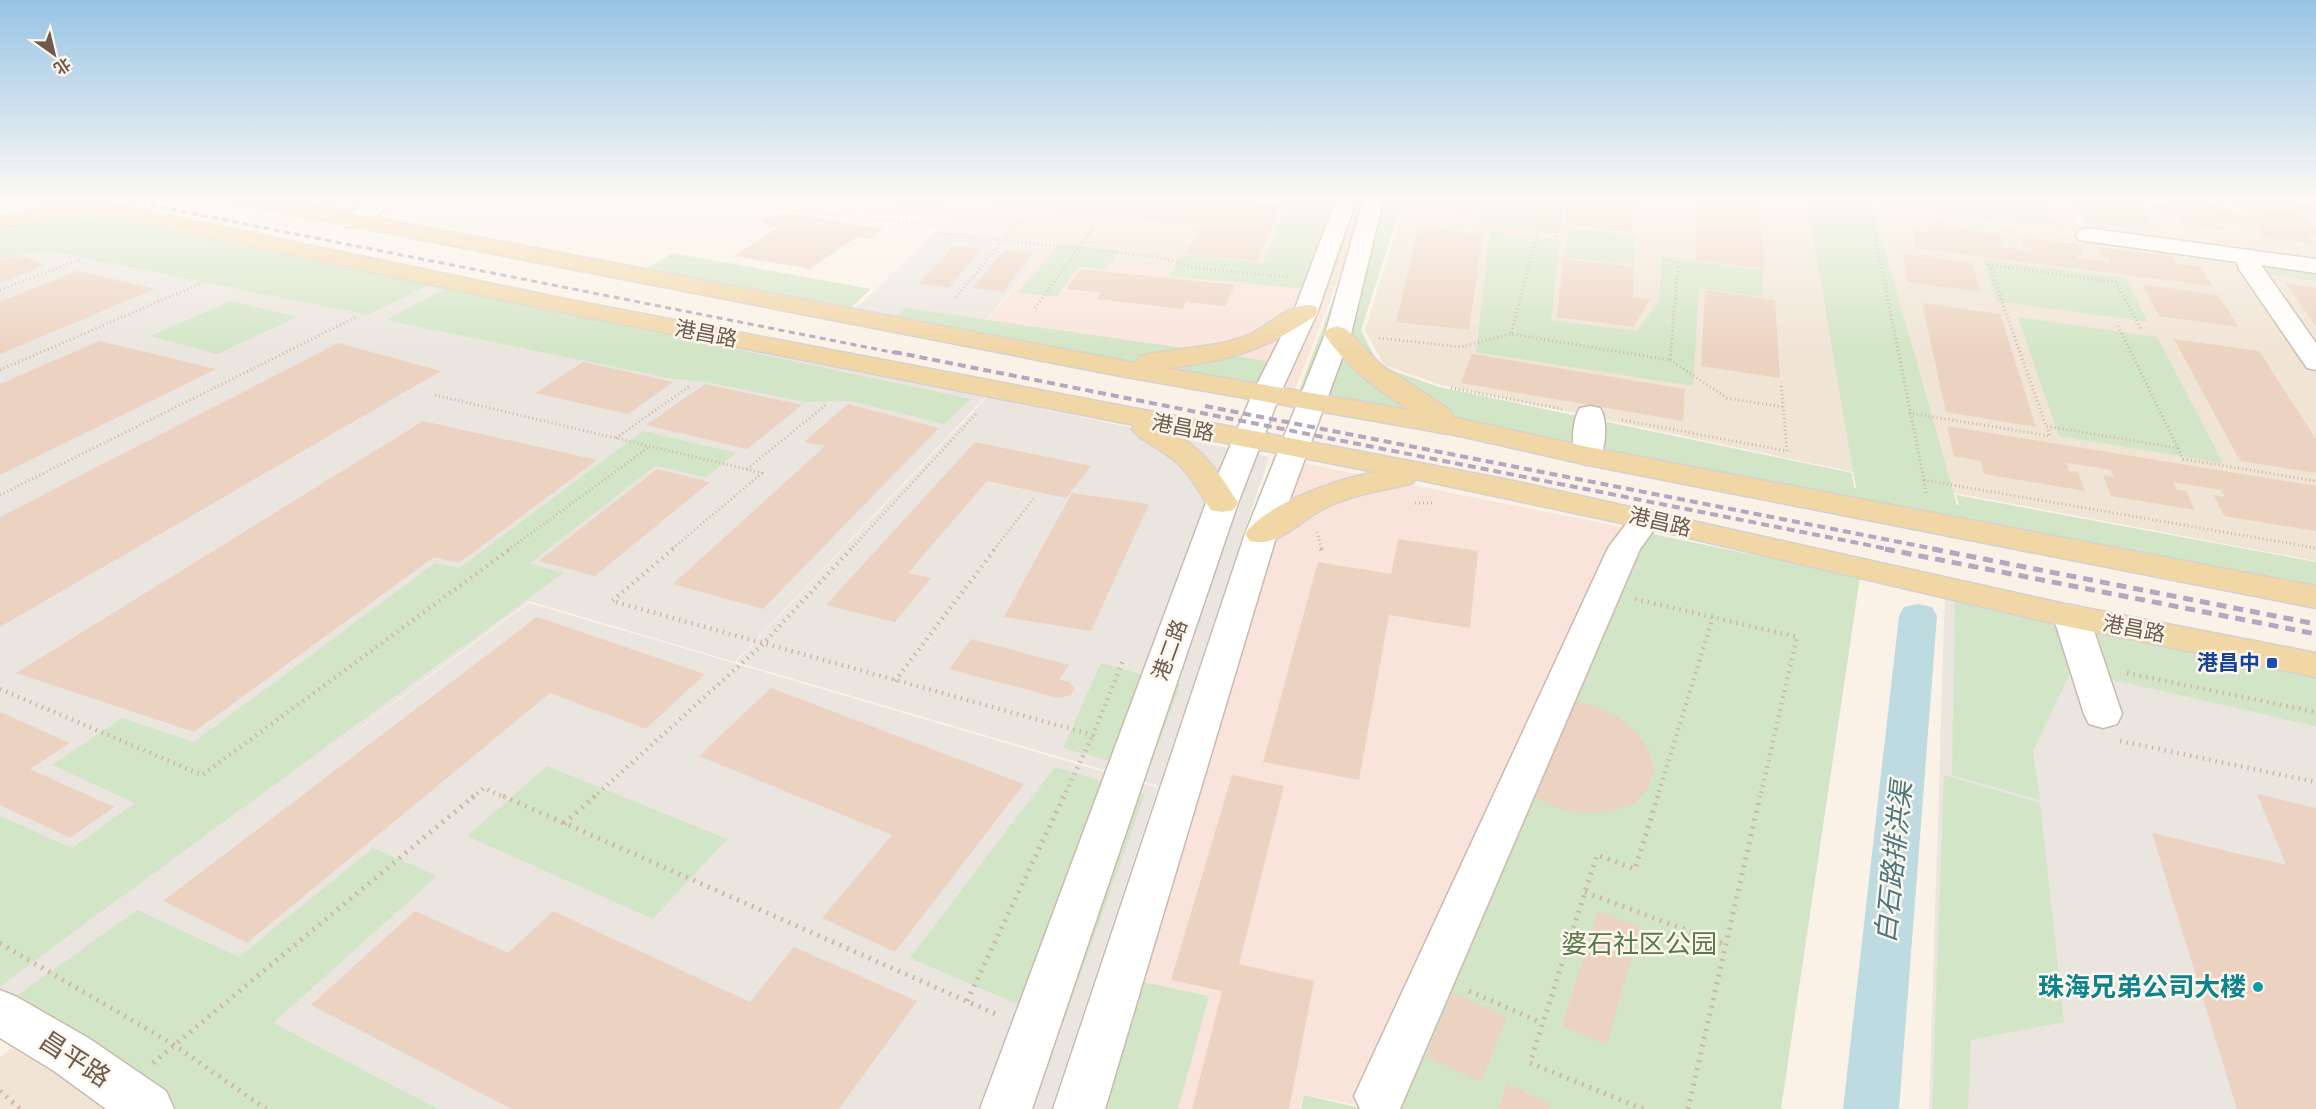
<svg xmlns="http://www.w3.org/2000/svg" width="2316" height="1109" font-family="'Noto Sans','Noto Sans SC',sans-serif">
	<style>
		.residential { fill: #f0e4d5 }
		.commercial { fill: #f9e4db }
		.industrial { fill: #eae5df }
		.green { fill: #d2e5c6 }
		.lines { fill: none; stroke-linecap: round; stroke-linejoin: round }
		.canal { fill: #bddbe1; fill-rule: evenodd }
		.building { fill: #ecd3c1 }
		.minor-casing { stroke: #cabaad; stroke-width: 3 }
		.major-casing { stroke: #d7d1cd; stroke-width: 3 }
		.path-far2 { stroke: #d0b6a4; stroke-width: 3; stroke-dasharray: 1 3; stroke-linecap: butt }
		.path-far1 { stroke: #d0b6a4; stroke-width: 4.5; stroke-dasharray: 1.5 5; stroke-linecap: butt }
		.path { stroke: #d0b6a4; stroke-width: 5; stroke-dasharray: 2 6; stroke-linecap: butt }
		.minor { fill: #fff; fill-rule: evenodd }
		.major { fill: #f1d6a6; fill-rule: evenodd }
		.rail-far2 { stroke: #b5a6c2; stroke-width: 3; stroke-dasharray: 6 4.5; stroke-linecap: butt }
		.rail-far1 { stroke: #b5a6c2; stroke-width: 4; stroke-dasharray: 8 5; stroke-linecap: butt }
		.rail { stroke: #b5a6c2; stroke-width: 5; stroke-dasharray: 10 7; stroke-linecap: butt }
		.transit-dot { fill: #1a4fb4; stroke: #fdf6ec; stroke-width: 2 }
		.culture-dot { fill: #0f9aa8; stroke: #fdf6ec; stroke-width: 2 }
		.labels { text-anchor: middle; stroke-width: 5; stroke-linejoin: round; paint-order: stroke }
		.street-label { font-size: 21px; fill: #705a4e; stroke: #fdf6ec }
		.transit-label { font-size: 21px; font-weight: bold; fill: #164399; stroke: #fdf6ec; text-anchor: end }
		.near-park-label { font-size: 26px; fill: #577a4a; stroke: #fdf6ec }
		.near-culture-label { font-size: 26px; font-weight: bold; fill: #0d838f; stroke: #fdf6ec; text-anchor: end }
		.near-street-label { font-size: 26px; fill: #705a4e; stroke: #fdf6ec }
		.near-water-label { font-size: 27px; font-style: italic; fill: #4a7780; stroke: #fdf6ec }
	</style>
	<rect width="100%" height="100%" fill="#faf2e6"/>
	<!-- residential -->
	<g class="residential">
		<path d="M237,197H379L333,216Z"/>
		<path d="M973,197H1328L1368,200L1335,287L1115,265L1126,249L940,228Z"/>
		<path d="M1407,197H1861L1869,206L1911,214L2245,256L2252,264L2316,267V561L1929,488L1441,385L1384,365L1365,330Z"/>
		<path d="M1863,197H2064L2084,234L1912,213L1871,205Z"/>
		<path d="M2069,197H2316V266L2089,235Z"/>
		<path d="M27,1036L125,1109H0V1057Z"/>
	</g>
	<!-- commercial -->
	<g class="commercial">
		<path d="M741,197H971L949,219Z"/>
		<path d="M1054,241L1125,249L1115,265L1335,288L1293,395L972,338Z"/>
		<path d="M1273,457L1641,531L1377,1109L1303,1094L1300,1109H1060Z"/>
	</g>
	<!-- industrial -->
	<g class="industrial">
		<path d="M54,199L985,397L735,662L529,601L289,781L529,603L1158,788L1051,1109H148L0,1008V219Z"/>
		<path d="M939,229L1053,241L970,338L849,315Z"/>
		<path d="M987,397L1269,457L1159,786L736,662Z"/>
		<path d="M1945,594L2316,668V1109H1929Z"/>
	</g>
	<!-- green -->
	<g class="green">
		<path d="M1291,197L1358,202L1327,291L1170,276L1180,255L1263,263Z"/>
		<path d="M1372,197H1404L1361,330L1379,366L1439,387L1852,473L1854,488H1856L1806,197H1870L1957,505H1959L1956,495L2316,562V595L1297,396Z"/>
		<path d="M1486,197H1566L1558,234L1477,224Z"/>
		<path d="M1877,197H2036L2051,225L1879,206Z"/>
		<path d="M2073,197H2138L2155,231L2083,222Z"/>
		<path d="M2197,197H2316V214Z"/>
		<path d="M88,217L110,218L428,285L368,315L49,251L0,258V232L46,222Z"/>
		<path d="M1568,228L1635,235L1634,265L1564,257Z"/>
		<path d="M1490,231L1560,240L1551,320L1637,331L1659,300L1662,257L1763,270V297L1699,288L1693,386L1476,352Z"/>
		<path d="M1059,244L1120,250L1107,269L1078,267L1057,297L1018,292Z"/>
		<path d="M673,253L871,289L846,312L639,273Z"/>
		<path d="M1983,260L2125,278L2148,322L1997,301Z"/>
		<path d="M2258,260L2316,269V281L2267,274Z"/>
		<path d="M446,288L971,399L944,424L851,401L806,402L706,382L674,379L386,320Z"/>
		<path d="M231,301L297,317L217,354L150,336Z"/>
		<path d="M905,308L1219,353L1294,366L1278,391L890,322Z"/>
		<path d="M2018,317L2157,337L2223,463L2059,436Z"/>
		<path d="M643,431L736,453L706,477L655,466L529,564L563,573L0,986V816L72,848L135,803L52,765L122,718L194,742L435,563L459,568Z"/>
		<path d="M1643,532L1860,577L1781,1109H1386Z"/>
		<path d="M1955,600L2053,618L2072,669L2033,751L2040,800L1952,775Z"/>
		<path d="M2088,625L2316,670V726L2105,678Z"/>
		<path d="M1101,663L1180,685L1148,772L1063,748Z"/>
		<path d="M547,766L727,839L653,919L467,836Z"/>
		<path d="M1055,767L1145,794L1063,1024L910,958Z"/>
		<path d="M1944,775L2040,803L2064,1022L1971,1040L1968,1109H1932Z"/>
		<path d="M373,848L437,876L273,1023L438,1109H174L15,997L137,910L239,957Z"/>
		<path d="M1114,976L1209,996L1178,1109H1071Z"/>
		<path d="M1304,1095L1365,1109H1301Z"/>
	</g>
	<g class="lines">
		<!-- canal -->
		<path class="canal" d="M1918,604L1932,607L1937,616L1899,1109H1843L1899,616L1904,607Z"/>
	</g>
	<!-- building -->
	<g class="building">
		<path d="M999,197H1204L1281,204L1257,261L1186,254L1201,224L992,206Z"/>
		<path d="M1414,197H1479L1473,213L1410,206Z"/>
		<path d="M1570,197H1635L1631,232L1565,224Z"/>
		<path d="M1696,197H1758L1765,269L1696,260Z"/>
		<path d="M2167,197L2220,203L2224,212L2248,216L2243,206L2304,214L2311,225L2316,226V236L2307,234L2313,244L2263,237L2258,227L2222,222L2225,230L2182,224L2178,215L2156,212L2152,202L2169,205Z"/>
		<path d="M787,213L884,229L869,239L856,237L810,269L734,256L782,225L770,228L760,220Z"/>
		<path d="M1928,226L2000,234L2004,245L1997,244L1998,247L2031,252L2030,248L2024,247L2020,237L2078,244L2084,255L2076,254L2077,258L2111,262L2109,258L2102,257L2097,247L2172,256L2177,264L2199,266L2213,286L1916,248L1912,231L1931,233Z"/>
		<path d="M1419,228L1483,234L1469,330L1396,322Z"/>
		<path d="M954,246L982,249L949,287L919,284Z"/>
		<path d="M1005,250L1033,253L1003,292L972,288Z"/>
		<path d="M1903,254L1972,263L1981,292L1908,282Z"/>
		<path d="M23,256L45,265L0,283V260Z"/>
		<path d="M1563,259L1633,267V297L1651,299L1633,327L1557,317Z"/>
		<path d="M1081,269L1235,285L1225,306L1186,302L1182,309L1097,299L1101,293L1066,289Z"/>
		<path d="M77,271L155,289L0,354V302Z"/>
		<path d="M2285,283L2316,288V326Z"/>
		<path d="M2142,284L2218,295L2239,327L2159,316Z"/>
		<path d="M1705,290L1775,300L1780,378L1701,366Z"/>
		<path d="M1922,303L2000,314L2036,427L1946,412Z"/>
		<path d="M2174,339L2259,351L2316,439V473L2240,461Z"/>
		<path d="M99,341L216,369L0,475V384Z"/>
		<path d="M338,343L441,371L0,627V517Z"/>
		<path d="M1472,354L1685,389L1683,421L1461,383Z"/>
		<path d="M583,362L673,382L628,414L535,393Z"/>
		<path d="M705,384L802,405L747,449L646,425Z"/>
		<path d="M848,404L939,428L763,609L673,584L825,446L804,442Z"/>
		<path d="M423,421L597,460L459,563L434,557L194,732L16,673Z"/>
		<path d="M1947,426L2316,486V531L2224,516L2214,495L2225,497L2221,490L2173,482L2177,490L2186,491L2195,510L2111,496L2103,475L2114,477L2111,470L2067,463L2069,471L2078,472L2085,491L1984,474L1981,461L1954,456Z"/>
		<path d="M975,442L1091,466L1066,498L987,481L908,573L931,578L895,622L826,605Z"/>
		<path d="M657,469L710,482L595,576L539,561Z"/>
		<path d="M1072,493L1149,504L1091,631L1004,617Z"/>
		<path d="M1398,539L1478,551L1470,628L1389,615L1359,780L1263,762L1318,562L1391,574Z"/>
		<path d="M537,617L705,674L646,729L550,693L247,943L163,901Z"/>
		<path d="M971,639L1069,665L1059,680L1068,681L1075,689L1070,695L1059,698L949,669Z"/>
		<path d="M771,688L1024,784L895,952L822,918L892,835L699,756Z"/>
		<path d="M1571,700L1596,707L1619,718L1638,734L1650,752L1654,771L1648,788L1635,803L1612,811L1585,813L1556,808L1530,796Z"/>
		<path d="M0,712L70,743L30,769L114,807L70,838L0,805Z"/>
		<path d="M1232,775L1284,786L1239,964L1314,981L1289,1109H1192L1222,991L1171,980Z"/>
		<path d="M2257,794L2316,808V1109H2237L2152,833L2286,865Z"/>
		<path d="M415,911L508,953L553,911L750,1002L794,947L917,1001L839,1109H512L311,1005Z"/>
		<path d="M1598,911L1640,927L1607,1045L1562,1026Z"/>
		<path d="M1453,993L1507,1017L1481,1082L1426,1056Z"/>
		<path d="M1507,1084L1550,1104L1549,1109H1498Z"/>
	</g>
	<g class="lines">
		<defs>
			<g id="minor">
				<path d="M371,197H395C386,211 362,230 345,226L342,221Z"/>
				<path d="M1337,197H1357L1318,311L1281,392L1238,503L1032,1109H980L1206,503L1253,392L1294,311Z"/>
				<path d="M1364,197H1384L1351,334L1277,534L1105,1109H1053L1245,534L1325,334Z"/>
				<path d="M2087,228L2316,259V273L2261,265L2316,343V370L2307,368L2239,269L2237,262L2079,240L2076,235L2079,230Z"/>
				<path d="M1590,406L1600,408C1608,419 1606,451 1598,462L1588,465L1578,462C1570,451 1572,419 1580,408Z"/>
				<path d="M1646,509L1657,512L1662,519L1640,549L1400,1109H1360L1354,1096L1362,1079L1608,548L1635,512Z"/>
				<path d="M2071,605L2083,608L2089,616L2122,714L2117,724L2103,728L2089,724L2084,714L2053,616L2059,608Z"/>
				<path d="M0,990L17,997L90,1039L166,1091L174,1109H106L54,1071L0,1038Z"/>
			</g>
			<g id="major">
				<path d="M39,197H80L565,299L1509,480L2065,604L2316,653V677L2065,626L1668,533L1415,479L1413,483C1382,491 1353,494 1323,509C1300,521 1277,548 1250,541L1245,534C1266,503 1339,479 1375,472L1175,433C1203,450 1221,475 1238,503L1233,510L1222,512L1211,510C1198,491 1189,471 1170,457C1158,447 1140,441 1132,429L1134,425L565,313L87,212L78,216L0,228V216L62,206L42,201Z"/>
				<path d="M223,197H268L1136,363L1140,356C1176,347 1214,349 1249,335C1269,326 1292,300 1315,306L1318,311L1315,316C1263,351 1228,361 1166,368L1410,410C1376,389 1347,367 1324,334L1328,329L1337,326L1346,329L1381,365L1450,410L1453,417L1588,447L2316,586V608L1588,465L1460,436L1115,375L233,203L226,201Z"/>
			</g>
		</defs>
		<!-- minor casing -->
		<use href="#minor" class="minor-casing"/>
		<!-- major casing -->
		<use href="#major" class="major-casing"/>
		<!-- path-far2 -->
		<g class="path-far2">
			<path d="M857,197L938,205L946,197"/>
			<path d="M1255,197L1318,203"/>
			<path d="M2017,197L2043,200"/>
			<path d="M2042,197L2057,231"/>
			<path d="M2116,197L2126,215"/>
			<path d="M2230,197L2316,209"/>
			<path d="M704,201L943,226"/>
			<path d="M1869,205L1924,480L2316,548"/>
			<path d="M1397,228L1405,197"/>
			<path d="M1480,228L1491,197"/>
			<path d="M934,233L1158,257L1193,268L1290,277"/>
			<path d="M1537,235L1511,334L1670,360L1678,267"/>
			<path d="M1556,237L1563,197"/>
			<path d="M0,290L82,259"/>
			<path d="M956,297L1020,220"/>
			<path d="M1035,308L1094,227"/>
			<path d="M2118,326L2178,448L2046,426L1989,265L2116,282L2141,329"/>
			<path d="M1379,338L1461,347L1511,334"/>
			<path d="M1670,360L1727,398L1783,407"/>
			<path d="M0,370L199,284"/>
			<path d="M1451,388L1562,409"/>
			<path d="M435,395L762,473L671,550"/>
			<path d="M1909,413L2050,436L2047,427"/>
			<path d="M1622,420L1787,451L1781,383"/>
			<path d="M616,438L690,386"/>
			<path d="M2178,448L2183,459L2316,481"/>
			<path d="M747,469L827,404"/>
			<path d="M1924,480L1926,494"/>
			<path d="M0,495L356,317"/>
			<path d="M1415,503H1432"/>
			<path d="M1317,532L1322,550"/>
			<path d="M508,550L649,447"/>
			<path d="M850,550L977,413"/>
			<path d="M994,550L1034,498"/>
		</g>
		<!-- path-far1 -->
		<g class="path-far1">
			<path d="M673,549L612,601L1093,735L1124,658"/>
			<path d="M1321,549L1322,552"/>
			<path d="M1635,599L1797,637L1760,798"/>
			<path d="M2127,673L2316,712"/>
			<path d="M895,681L995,549"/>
			<path d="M0,689L202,775L510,549"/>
			<path d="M2120,741L2316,782"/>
			<path d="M472,798L484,788L506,798"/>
			<path d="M593,798L763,644L851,549"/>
			<path d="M1063,798L1093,735"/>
			<path d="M1657,798L1713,617"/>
		</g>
		<!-- path -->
		<g class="path">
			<path d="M503,796L998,1015"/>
			<path d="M564,824L595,796"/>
			<path d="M1585,892L1726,945"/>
			<path d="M0,943L174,1045L266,1109"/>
			<path d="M1469,991L1542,1023"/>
			<path d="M967,1001L1064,796"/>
			<path d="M153,1063L474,796"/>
			<path d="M0,1091L20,1109"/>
			<path d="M1643,1109L1530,1063L1597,855L1635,869L1658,796"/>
			<path d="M1688,1109L1760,796"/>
		</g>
		<!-- minor -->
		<use href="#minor" class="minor"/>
		<!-- major -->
		<use href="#major" class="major"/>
		<!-- rail-far2 -->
		<path class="rail-far2" d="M109,197L901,354"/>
		<!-- rail-far1 -->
		<g class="rail-far1">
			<path d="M894,352L1893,550"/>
			<path d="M1205,406L1940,550"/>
		</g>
		<!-- rail -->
		<g class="rail">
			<path d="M1885,549L2316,634"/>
			<path d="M1933,549L2316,624"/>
		</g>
	</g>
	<!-- sky -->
	<linearGradient id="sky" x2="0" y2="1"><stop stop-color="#97c4e5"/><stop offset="0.56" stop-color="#fdf9f4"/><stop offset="1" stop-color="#fdf9f4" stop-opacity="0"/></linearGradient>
	<rect width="2316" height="353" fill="url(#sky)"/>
	<!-- markers -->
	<rect class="transit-dot" x="2266" y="657" width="12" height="12" rx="3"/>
	<circle class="culture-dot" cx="2258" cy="987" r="6"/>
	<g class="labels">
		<!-- street labels -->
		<g class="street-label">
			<text transform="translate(706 334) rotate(11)" y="7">港昌路</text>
			<text transform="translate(1183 428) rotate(11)" y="7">港昌路</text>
			<text transform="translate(1660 522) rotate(13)" y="7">港昌路</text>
			<text transform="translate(2134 629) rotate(11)" y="7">港昌路</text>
			<text transform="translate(1170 650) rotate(-70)" y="7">港二路</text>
		</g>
		<!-- transit labels -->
		<g class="transit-label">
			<text x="2260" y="670">港昌中</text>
		</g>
		<!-- near-park labels -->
		<g class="near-park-label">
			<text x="1639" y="953">婆石社区公园</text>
		</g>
		<!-- near-culture labels -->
		<g class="near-culture-label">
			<text x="2246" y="996">珠海兄弟公司大楼</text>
		</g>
		<!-- near-street labels -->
		<g class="near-street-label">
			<text transform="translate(75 1059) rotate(33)" y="9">昌平路</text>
		</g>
		<!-- near-water labels -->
		<g class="near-water-label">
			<text transform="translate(1894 862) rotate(-84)" y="9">白石路排洪渠</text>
		</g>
	</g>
	<!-- north arrow -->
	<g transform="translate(54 54) rotate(146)" stroke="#fdf6ec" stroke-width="4.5" paint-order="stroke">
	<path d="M0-4.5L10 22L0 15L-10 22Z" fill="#705a4e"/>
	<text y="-9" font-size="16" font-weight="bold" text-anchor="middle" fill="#705a4e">北</text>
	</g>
</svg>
